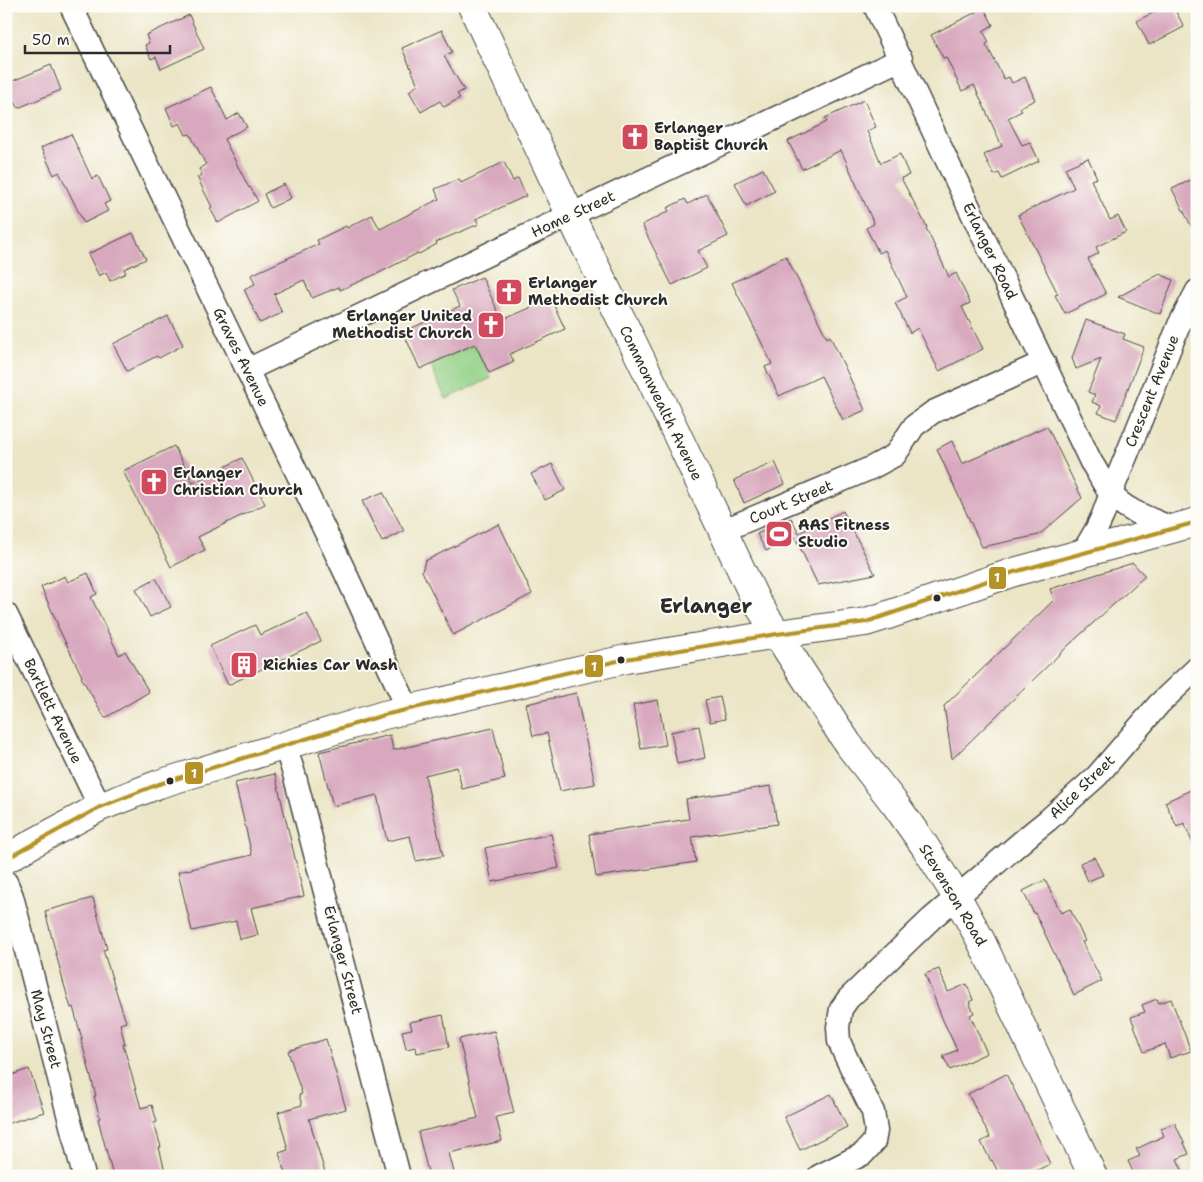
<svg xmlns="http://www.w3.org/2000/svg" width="1203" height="1182" font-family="'Shantell Sans',sans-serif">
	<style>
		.green { fill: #95d288; stroke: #607e5a }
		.building { fill: #d8a8be }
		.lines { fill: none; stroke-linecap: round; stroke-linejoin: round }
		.minor-casing { stroke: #484742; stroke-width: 25 }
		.secondary-casing { stroke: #484742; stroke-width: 30 }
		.primary-casing { stroke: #484742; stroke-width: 30 }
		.minor { stroke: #fff; stroke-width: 22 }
		.secondary { stroke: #fff; stroke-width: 28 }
		.primary { stroke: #fff; stroke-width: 28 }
		.bus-1-casing { stroke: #fdfcf7; stroke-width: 8 }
		.bus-1 { stroke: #b39326; stroke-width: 4 }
		.bus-dot { fill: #2b2b2b; stroke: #fdfcf7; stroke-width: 2 }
		.labels { text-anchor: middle; stroke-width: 4; stroke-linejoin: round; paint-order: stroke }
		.poi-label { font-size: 15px; font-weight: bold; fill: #2b2b2b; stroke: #fdfcf7; text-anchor: start }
		.street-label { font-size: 15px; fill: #2b2b2b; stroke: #fdfcf7 }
		.district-label { font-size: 20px; font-weight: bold; fill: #2b2b2b; stroke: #fdfcf7 }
		.line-badge { stroke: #fdfcf7; stroke-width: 2 }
		.badge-label { font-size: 14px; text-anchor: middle; font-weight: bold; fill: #fff }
	</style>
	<rect width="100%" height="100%" fill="#fdfcf7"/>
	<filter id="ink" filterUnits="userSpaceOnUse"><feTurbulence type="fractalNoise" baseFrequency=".02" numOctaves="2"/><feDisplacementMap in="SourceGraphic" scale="10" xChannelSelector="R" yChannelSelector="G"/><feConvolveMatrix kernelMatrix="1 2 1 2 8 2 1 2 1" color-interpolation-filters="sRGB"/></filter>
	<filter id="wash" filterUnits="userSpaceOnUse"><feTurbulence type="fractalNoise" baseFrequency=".0096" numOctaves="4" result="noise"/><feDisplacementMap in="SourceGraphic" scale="20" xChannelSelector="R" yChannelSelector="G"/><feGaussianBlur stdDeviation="1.12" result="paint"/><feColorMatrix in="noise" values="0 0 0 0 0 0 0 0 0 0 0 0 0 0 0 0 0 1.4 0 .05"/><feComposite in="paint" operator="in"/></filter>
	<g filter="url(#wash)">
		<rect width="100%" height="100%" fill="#ebe5c6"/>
		<!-- green -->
		<path class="green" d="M475,344L491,378L446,399L430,365Z"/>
		<g id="blocks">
			<!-- building -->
			<g class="building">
				<path d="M1166,6H1173L1184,27L1149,45L1137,21Z"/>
				<path d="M984,8L993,25L983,31L989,42L986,44L1004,79L1009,77L1012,83L1025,77L1035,100L1020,107L1022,111L1008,118L1022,145L1030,142L1039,161L1002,179L999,173L994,175L984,155L1002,146L974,85L962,91L946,57L943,58L931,35Z"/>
				<path d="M189,15L204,49L161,69L156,57L151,59L145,45L149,43L146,35Z"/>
				<path d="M442,30L452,52L444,56L464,90L457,94L460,98L444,107L440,101L421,112L409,91L418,85L402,48Z"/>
				<path d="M51,65L61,90L18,108L8,83Z"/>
				<path d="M211,87L227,120L239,113L247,127L224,139L249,188L250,187L258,201L218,223L210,208L212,207L197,177L202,175L199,169L206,165L190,134L186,135L180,123L174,126L166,108Z"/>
				<path d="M864,100L876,127L867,131L881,163L900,154L909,175L901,178L927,227L926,228L949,277L956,273L970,303L962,307L983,349L939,371L918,328L910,333L895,303L907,297L885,250L879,253L866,228L874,224L841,150L802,169L788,141L827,122L825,118Z"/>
				<path d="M71,134L92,179L98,176L110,201L104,204L108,211L84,223L59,172L54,175L41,148Z"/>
				<path d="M1088,158L1097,178L1091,180L1110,220L1118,216L1126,232L1096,247L1099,253L1088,259L1106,294L1065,314L1055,295L1058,294L1018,215L1074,188L1065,168Z"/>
				<path d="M504,162L513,181L518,178L526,196L476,219L479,224L436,242L437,244L419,254L418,253L381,272L340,290L339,287L312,298L304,280L274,294L282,313L260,323L244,289L255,284L251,275L319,244L317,240L346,226L347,228L372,215L380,229L439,199L435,189L459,179L461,183Z"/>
				<path d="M763,169L775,191L746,206L735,183Z"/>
				<path d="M1197,177V237L1172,189Z"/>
				<path d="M284,184L291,198L270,208L264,194Z"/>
				<path d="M707,194L728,236L698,251L707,268L672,285L642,225L669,211L667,208L685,199L688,204Z"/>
				<path d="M133,233L146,259L124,269L126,273L110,281L106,272L99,276L88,254Z"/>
				<path d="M786,256L827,338L830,336L865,410L843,420L821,376L779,396L765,367L772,364L732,283Z"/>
				<path d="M1160,274L1173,280L1160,314L1118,297Z"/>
				<path d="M482,277L502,320L551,299L565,329L510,354L514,362L489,373L475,344L420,369L403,332L460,306L452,290Z"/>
				<path d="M168,316L183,345L159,358L157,356L127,371L113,344Z"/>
				<path d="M1086,320L1125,334L1123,339L1144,347L1116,420L1098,413L1101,406L1092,402L1095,395L1088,392L1101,359L1076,369L1072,358Z"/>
				<path d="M1047,426L1082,498L1039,535L982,547L937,449L952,441L962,464Z"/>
				<path d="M174,446L193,483L242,458L265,504L198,537L205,550L171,567L123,471Z"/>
				<path d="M775,462L785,484L744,503L734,480Z"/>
				<path d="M552,464L565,490L545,500L531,474Z"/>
				<path d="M383,492L404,531L382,542L362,501Z"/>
				<path d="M843,511L875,574L818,585L795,537L766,551L757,534L791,518L799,533Z"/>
				<path d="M499,524L532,594L453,635L422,571L425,561Z"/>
				<path d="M1133,563L1145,576L1070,644L952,759L944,706L1054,600L1050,589Z"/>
				<path d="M88,573L97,594L91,597L119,655L125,651L149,692L105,718L81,677L82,676L57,625H58L41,587L65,576L68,582Z"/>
				<path d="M156,578L171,607L150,617L136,589Z"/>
				<path d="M307,613L321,641L228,685L210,646L255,625L260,635Z"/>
				<path d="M576,693L595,784L560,791L547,733L533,736L526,704Z"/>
				<path d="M720,697L725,719L710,722L705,700Z"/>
				<path d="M658,700L666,745L641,749L633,705Z"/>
				<path d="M699,726L705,758L677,764L671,732Z"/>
				<path d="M493,728L505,779L462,789L457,767L425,775L443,856L416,861L410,836L387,841L377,795L333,806L319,752L390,735L393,750Z"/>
				<path d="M275,774L304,896L251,908L258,935L240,939L236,921L192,931L178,872L252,855L235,783Z"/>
				<path d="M771,786L777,824L692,837L696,862L596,877L589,834L689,819L686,799Z"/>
				<path d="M1197,787V853L1184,823L1177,827L1165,802Z"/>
				<path d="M551,834L559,868L492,882L485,848Z"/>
				<path d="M1094,857L1103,875L1088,881L1080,863Z"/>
				<path d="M1045,880L1061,913L1070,909L1085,941L1082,942L1102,981L1074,995L1035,913L1034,914L1023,891Z"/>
				<path d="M93,898L107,949L103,950L126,1022L120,1024L125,1044H123L141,1108L152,1105L157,1122L154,1123L161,1147H159L166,1176H113L98,1119L100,1118L94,1096H96L81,1039H82L73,1007L71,1008L63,981L45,911Z"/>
				<path d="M939,969L948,992L967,984L973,1000L969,1002L974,1013L970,1015L987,1053L950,1070L943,1056L957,1050L942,1018L925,974Z"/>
				<path d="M1157,999L1159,1003L1171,999L1191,1051L1170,1058L1165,1044L1144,1052L1131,1017L1145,1012L1142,1005Z"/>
				<path d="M443,1015L449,1047L417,1053L416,1047L406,1049L402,1031L412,1029L410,1022Z"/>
				<path d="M494,1031L514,1113L496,1117L502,1141L449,1153L455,1176H429L418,1132L478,1118L459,1039Z"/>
				<path d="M326,1039L346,1109L309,1119L326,1176H286L279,1153L288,1150L278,1112L302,1105L299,1095L302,1094L288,1051Z"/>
				<path d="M29,1069L44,1112L6,1124V1077Z"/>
				<path d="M1006,1074L1034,1129L1050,1164L1025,1176H1000L992,1160L991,1161L981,1142L990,1137L968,1094Z"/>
				<path d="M831,1094L847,1127L800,1150L784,1117Z"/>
				<path d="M1175,1123L1189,1154L1177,1159L1185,1176H1135L1128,1161L1140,1156L1136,1149L1164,1136L1161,1129Z"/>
			</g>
		</g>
	</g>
	<g filter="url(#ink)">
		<use href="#blocks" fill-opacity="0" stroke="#484742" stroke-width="1"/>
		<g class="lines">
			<defs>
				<g id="minor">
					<path d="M71,6L344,570L408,709"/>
					<path d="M875,6L948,163L1091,462C1098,472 1103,484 1110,493C1125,511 1151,519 1172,528"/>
					<path d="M247,370L547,226L901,59"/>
					<path d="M722,531L871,468L895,455L914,426L933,412L1044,362"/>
					<path d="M1083,552L1097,528L1103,515L1111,493L1152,393L1179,325L1197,291"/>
					<path d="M6,614L100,807"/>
					<path d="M285,745L295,777L399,1176"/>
					<path d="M6,882L12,896L84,1176"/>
					<path d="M819,1176L863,1154L874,1142L876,1131L873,1112L845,1055L839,1041L838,1027L841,1009L848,999L931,919L1033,832L1048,820L1097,776L1159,704L1197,668"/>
				</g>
				<path id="secondary" d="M777,634L848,744L895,804L924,845L957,897L980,939L1093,1176"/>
				<g id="primary">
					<path d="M472,6L579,233L654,386L756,601L777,634"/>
					<path d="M6,859L35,842L100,807L159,784L384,715L626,659L777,634L866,622L885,616L1014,572L1197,522"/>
				</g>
			</defs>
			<!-- minor casing -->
			<use href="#minor" class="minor-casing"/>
			<!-- secondary casing -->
			<use href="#secondary" class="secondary-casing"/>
			<!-- primary casing -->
			<use href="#primary" class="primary-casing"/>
			<!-- minor -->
			<use href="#minor" class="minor"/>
			<!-- secondary -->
			<use href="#secondary" class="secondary"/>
			<!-- primary -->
			<use href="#primary" class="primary"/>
			<defs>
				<path id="bus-1" d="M6,859L100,807L159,784L384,715L626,659L777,634L866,622L1014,572L1197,522"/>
			</defs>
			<!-- bus-1 casing -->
			<use href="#bus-1" class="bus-1-casing"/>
			<!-- bus-1 -->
			<use href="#bus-1" class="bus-1"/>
		</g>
	</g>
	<!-- icons -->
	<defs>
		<symbol id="church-square" viewBox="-11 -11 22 22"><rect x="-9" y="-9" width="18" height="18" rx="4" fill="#d1495b" stroke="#fdfcf7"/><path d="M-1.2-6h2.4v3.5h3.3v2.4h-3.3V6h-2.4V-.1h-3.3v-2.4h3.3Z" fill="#fff"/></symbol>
		<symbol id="stadium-square" viewBox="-11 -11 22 22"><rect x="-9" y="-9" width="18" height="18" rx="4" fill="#d1495b" stroke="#fdfcf7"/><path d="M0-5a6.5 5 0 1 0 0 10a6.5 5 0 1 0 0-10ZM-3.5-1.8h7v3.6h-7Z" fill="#fff"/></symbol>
		<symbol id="building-square" viewBox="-11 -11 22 22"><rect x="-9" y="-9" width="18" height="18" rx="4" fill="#d1495b" stroke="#fdfcf7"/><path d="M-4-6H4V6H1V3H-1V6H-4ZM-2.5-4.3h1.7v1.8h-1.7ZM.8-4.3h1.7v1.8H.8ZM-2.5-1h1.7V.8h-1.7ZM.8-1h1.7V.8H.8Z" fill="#fff"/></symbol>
	</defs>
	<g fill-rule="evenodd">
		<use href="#church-square" x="619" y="121" width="32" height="32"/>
		<use href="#church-square" x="493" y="276" width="32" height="32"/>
		<use href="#church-square" x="475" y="309" width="32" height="32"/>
		<use href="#church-square" x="138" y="466" width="32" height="32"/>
		<use href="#stadium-square" x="763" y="518" width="32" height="32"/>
		<use href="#building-square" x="228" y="649" width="32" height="32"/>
	</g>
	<!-- markers -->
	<g class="bus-dot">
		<circle cx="937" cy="598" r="4.5"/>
		<circle cx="621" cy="660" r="4.5"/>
		<circle cx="170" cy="781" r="4.5"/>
	</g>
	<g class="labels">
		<!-- poi labels -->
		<g class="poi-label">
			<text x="654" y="133">Erlanger<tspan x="654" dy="17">Baptist Church</tspan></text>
			<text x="528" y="288">Erlanger<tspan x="528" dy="17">Methodist Church</tspan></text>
			<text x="472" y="321" text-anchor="end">Erlanger United<tspan x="472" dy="17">Methodist Church</tspan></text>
			<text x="173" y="478">Erlanger<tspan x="173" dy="17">Christian Church</tspan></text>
			<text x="798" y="530">AAS Fitness<tspan x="798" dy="17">Studio</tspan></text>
			<text x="263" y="670">Richies Car Wash</text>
		</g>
		<!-- street labels -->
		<g class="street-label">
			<text transform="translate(573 214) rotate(-25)" y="5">Home Street</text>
			<text transform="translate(990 251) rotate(64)" y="5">Erlanger Road</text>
			<text transform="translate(241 357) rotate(64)" y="5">Graves Avenue</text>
			<text transform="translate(1152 391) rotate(-68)" y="5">Crescent Avenue</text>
			<text transform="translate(661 403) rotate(64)" y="5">Commonwealth Avenue</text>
			<text transform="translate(791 502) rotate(-23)" y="5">Court Street</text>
			<text transform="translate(53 711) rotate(64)" y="5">Bartlett Avenue</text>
			<text transform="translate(1082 787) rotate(-44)" y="5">Alice Street</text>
			<text transform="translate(953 895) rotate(59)" y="5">Stevenson Road</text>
			<text transform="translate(343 960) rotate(75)" y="5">Erlanger Street</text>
			<text transform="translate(46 1029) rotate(75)" y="5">May Street</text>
		</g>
		<!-- district labels -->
		<g class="district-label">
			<text x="706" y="613">Erlanger</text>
		</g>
	</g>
	<g class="line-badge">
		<rect x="988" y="566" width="19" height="24" rx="5" fill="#b39326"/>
		<rect x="584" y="654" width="20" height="24" rx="5" fill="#b39326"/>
		<rect x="184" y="761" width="20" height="24" rx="5" fill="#b39326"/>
	</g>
	<g class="badge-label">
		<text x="997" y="582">1</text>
		<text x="594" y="671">1</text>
		<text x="194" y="778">1</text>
	</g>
	<!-- margin -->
	<rect width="1203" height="1182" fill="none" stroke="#fdfcf7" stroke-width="25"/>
	<!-- scale -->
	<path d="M25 45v8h145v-8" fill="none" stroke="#2b2b2b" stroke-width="2.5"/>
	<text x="32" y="45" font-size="15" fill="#2b2b2b" stroke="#fdfcf7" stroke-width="4" paint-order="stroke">50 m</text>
</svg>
